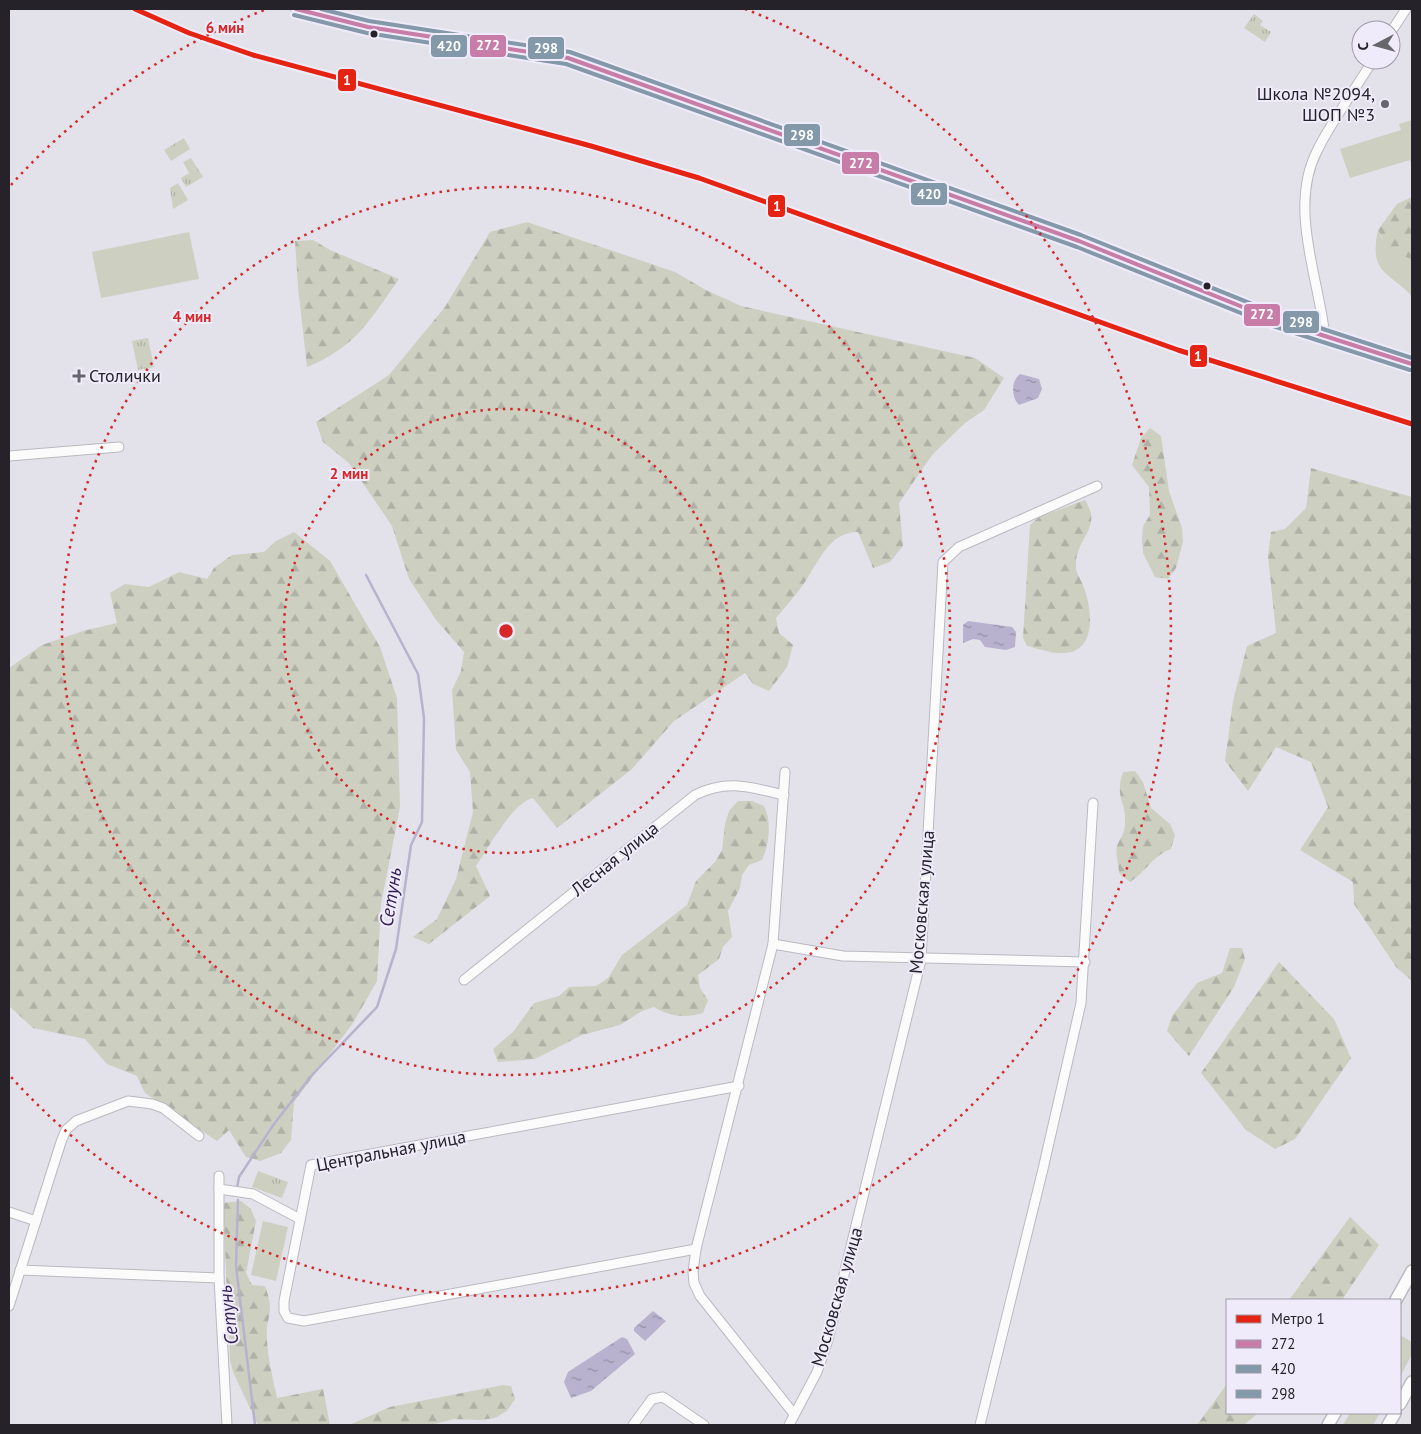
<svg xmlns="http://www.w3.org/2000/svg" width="1421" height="1434" font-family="'PT Sans',sans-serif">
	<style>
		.green { fill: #cdcfc1 }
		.forest { fill: url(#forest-firs) }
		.park { fill: url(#park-tufts) }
		.water { fill: url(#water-ripples) }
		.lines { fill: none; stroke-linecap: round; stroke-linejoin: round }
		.stream { stroke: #b8b2ce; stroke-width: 2.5 }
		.minor-casing { stroke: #bab9c0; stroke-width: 11 }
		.tertiary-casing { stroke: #bab9c0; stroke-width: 12 }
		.secondary-casing { stroke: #bab9c0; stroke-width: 14 }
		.minor { stroke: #fbfbfc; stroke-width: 9 }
		.tertiary { stroke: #fbfbfc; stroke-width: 10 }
		.secondary { stroke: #fbfbfc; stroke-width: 11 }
		.bus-1-casing { stroke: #efebfa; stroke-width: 8 }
		.bus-2-casing { stroke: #efebfa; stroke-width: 8 }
		.bus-3-casing { stroke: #efebfa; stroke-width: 8 }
		.bus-1 { stroke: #c87ca8; stroke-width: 4 }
		.bus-2 { stroke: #8398a9; stroke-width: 4 }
		.bus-3 { stroke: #8398a9; stroke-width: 4 }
		.metro-1-casing { stroke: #efebfa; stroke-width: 9 }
		.metro-1 { stroke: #e42313; stroke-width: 5 }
		.ring { fill: none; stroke: #d62828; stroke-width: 2.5; stroke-dasharray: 2.5 5 }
		.bus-dot { fill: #252329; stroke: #efebfa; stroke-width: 2 }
		.poi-dot { fill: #68666d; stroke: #efebfa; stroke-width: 2 }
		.labels { text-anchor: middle; stroke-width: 4; stroke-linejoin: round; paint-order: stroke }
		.poi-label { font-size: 18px; fill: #252329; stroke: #efebfa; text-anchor: end }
		.street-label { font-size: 18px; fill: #252329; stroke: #efebfa }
		.water-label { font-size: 19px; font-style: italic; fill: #312051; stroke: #efebfa }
		.centre { fill: #d62828; stroke: #efebfa; stroke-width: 2.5 }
		.ring-label { font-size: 15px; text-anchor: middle; font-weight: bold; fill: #d62828; stroke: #efebfa; stroke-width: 4; stroke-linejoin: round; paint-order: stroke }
		.line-badge { stroke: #efebfa; stroke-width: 2 }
		.badge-label { font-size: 14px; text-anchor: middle; font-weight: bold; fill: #fff }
	</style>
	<defs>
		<pattern id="forest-firs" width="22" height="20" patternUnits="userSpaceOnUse" patternTransform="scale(1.25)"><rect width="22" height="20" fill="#cdcfc1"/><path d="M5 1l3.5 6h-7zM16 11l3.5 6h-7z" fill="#b0b1a6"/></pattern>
		<pattern id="park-tufts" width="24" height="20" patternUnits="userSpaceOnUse" patternTransform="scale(1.25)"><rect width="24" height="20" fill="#cdcfc1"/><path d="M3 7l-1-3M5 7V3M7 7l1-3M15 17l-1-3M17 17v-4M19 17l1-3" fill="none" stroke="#b0b1a6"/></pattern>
		<pattern id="water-ripples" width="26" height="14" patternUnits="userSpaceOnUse" patternTransform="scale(1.25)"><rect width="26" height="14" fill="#b8b2ce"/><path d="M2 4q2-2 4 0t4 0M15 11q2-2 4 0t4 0" fill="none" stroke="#9590a7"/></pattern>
	</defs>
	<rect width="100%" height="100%" fill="#e3e2ea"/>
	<!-- green -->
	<g class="green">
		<path d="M1412,120V165L1410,160L1350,178L1340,149L1401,130L1399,124Z"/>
		<path d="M1378,230L1382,239L1412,259V296C1387,270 1369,274 1378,230Z"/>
		<path d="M189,232L199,279L101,298L92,252Z"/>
		<path d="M263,1221L288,1227L276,1281L251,1275Z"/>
		<path d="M1400,1335L1412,1342V1354L1400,1377Z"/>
		<path d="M1350,1413H1380L1373,1425H1343Z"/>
	</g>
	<!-- forest -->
	<g class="forest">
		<path d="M1412,197V259L1390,252L1378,230L1397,204Z"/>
		<path d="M527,222L675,272L706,290L741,306L975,358L1004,378L984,410L965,423L932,455L899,503L903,546L890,562L873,568L858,532C828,532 818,564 803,585C795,596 785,607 776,618L779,633L793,645L787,667L769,691L753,684L745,673L674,721L632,769L557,828L533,798C512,803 489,847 476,866L490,896L429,944L413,937L437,919L456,879L473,812L470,772L456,750L452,690L461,671L464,652L437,621L409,579L392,526L350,464L323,442L316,422L389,375L445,307L490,232Z"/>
		<path d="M313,240L330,250L399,279C370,320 356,347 307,367L298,287L295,241Z"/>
		<path d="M1150,428L1161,436L1169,491L1182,528L1183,542L1176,568L1168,579L1155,577L1143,553L1142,539L1143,526L1150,515L1149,487L1132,465L1141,438Z"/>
		<path d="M1311,468L1412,497V981L1396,967L1354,904L1353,882L1300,850L1328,807L1311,762L1276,747L1248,791L1225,761L1233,701L1247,646L1276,633L1268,556L1271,532L1285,529L1306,508Z"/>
		<path d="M1085,500C1103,527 1077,537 1076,563C1075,574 1081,578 1084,588C1092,609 1097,651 1065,653C1053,654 1039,649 1027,646L1023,638L1030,525L1039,517Z"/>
		<path d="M294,532L330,561L380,647L397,698L400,807L381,904L377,981L353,1023L294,1102L291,1140L281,1153L260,1161L246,1157L229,1130L217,1141L145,1093L137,1076L107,1064L85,1039L33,1028L9,1006V668L42,645L83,631L117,623L110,593L125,584L149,587L179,572L207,579L214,568L232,555L264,552L276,541Z"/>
		<path d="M1135,771L1143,782L1151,808L1170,824L1175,835L1171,849C1152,856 1146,872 1130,882L1119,873C1119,865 1115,853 1117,846C1120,838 1125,834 1125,824C1127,801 1114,799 1123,772Z"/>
		<path d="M738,801H752L764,806C772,821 769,845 762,860L749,865L742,875L740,888L728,911L732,937L723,947L719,959L698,975L700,988L708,1000L703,1013C684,1018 671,1017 654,1007L642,1011L620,1025L582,1035L535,1059L498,1062L493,1049L513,1032L534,1003L559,996L569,987L596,986L608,978L622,955L687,905L696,881L715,862L722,850L725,824L729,811Z"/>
		<path d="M1230,948H1242L1245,959L1234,987L1189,1056L1167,1031L1172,1016L1197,983L1222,973Z"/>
		<path d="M1279,962L1334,1019L1351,1058L1295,1139L1275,1149L1246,1130L1201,1073Z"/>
		<path d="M241,1201L251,1209L256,1221L246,1273L252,1285L265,1286C276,1314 265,1317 267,1340C268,1359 273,1379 277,1398L323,1389L330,1425H258L233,1372L230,1360L223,1203Z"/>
		<path d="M1350,1217L1379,1245L1342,1300H1289Z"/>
		<path d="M1227,1384V1413H1258L1244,1425H1197Z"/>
		<path d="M503,1385L511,1386L515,1399L507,1411L495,1418L480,1420L454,1419L431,1425H349L390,1407Z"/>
	</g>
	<!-- park -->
	<g class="park">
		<path d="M1254,14L1263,21L1260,25L1271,32L1265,42L1244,28Z"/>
		<path d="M184,138L190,149L171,161L164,150Z"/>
		<path d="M191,158L203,177L186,187L181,178L189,173L183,162Z"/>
		<path d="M178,183L188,200L173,209L170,188Z"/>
		<path d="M148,338L154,367L138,370L132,341Z"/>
		<path d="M258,1171L288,1182L282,1198L252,1187Z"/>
	</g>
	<!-- water -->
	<g class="water">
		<path d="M1020,374L1039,379L1042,389L1038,398L1019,405C1011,397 1011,381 1020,374Z"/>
		<path d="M968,621L1012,627L1016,632L1015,647L1006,650L985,647L980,640L973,639L963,643V625Z"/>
		<path d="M653,1311L666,1321L645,1341L634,1331V1328Z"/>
		<path d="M622,1337L627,1339L635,1354L591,1391L571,1398L564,1382L568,1372Z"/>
	</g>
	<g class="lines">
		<!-- stream -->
		<g class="stream">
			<path d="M237,1188L239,1177L274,1124L312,1075L377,1007L396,949L411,845L422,822L424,718L418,674L366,575"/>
			<path d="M238,1200L236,1266L255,1425"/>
		</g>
		<defs>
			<g id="minor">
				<path d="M1391,32L1406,9"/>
				<path d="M1325,337C1319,278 1288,208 1317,151C1332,120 1355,90 1373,60"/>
				<path d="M9,456L119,447"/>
				<path d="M785,772L773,944L696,1249L693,1272L694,1283L700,1296L794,1414"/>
				<path d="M773,944L843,956L1085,962"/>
				<path d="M464,980L695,795C727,779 750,787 784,795"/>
				<path d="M219,1176V1278L227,1425"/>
				<path d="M219,1189L253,1194L300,1219"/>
				<path d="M9,1212L36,1221"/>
				<path d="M696,1249L304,1321L288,1318L284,1311V1301L311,1165L739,1086"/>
				<path d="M20,1270L219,1278"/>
				<path d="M9,1306L61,1142L66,1130L76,1121L128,1101L152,1104L163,1108L199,1136"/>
				<path d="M633,1425L652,1399L663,1397L704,1425"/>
				<path d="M789,1425L817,1372L828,1340L921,960L943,562L959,547L1097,486"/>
				<path d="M980,1425L1043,1169L1081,1003L1093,803"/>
			</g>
			<path id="tertiary" d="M296,9L368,27L568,58L1079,241L1275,320L1412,364"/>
			<g id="secondary">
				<path d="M1396,1300L1412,1271"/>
				<path d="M1400,1404L1412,1382"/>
				<path d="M1328,1425L1335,1413"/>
				<path d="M1388,1425L1395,1413"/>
			</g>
		</defs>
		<!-- minor casing -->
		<use href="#minor" class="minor-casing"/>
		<!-- tertiary casing -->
		<use href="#tertiary" class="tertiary-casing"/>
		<!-- secondary casing -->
		<use href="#secondary" class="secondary-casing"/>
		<!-- minor -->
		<use href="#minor" class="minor"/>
		<!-- tertiary -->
		<use href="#tertiary" class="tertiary"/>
		<!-- secondary -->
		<use href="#secondary" class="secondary"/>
		<defs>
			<path id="bus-1" d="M296,9L368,27L568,58L1079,241L1275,320L1412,364"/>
			<path id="bus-2" d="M294,15L367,33L566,64L1077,247L1273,326L1410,370"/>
			<path id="bus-3" d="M321,9L369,21L570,52L1081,235L1277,314L1412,358"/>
		</defs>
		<!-- bus-1 casing -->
		<use href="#bus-1" class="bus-1-casing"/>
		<!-- bus-2 casing -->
		<use href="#bus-2" class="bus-2-casing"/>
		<!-- bus-3 casing -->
		<use href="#bus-3" class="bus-3-casing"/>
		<!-- bus-1 -->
		<use href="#bus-1" class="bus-1"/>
		<!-- bus-2 -->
		<use href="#bus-2" class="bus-2"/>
		<!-- bus-3 -->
		<use href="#bus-3" class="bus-3"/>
		<defs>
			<path id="metro-1" d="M135,9L189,33L253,55L591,146L699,178L1178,350L1412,424"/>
		</defs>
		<!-- metro-1 casing -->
		<use href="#metro-1" class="metro-1-casing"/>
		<!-- metro-1 -->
		<use href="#metro-1" class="metro-1"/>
	</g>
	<!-- distance rings -->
	<g class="ring">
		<circle cx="506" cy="631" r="222"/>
		<circle cx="506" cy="631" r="444"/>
		<path d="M11 185A666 666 0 0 1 267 9M745 9A666 666 0 1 1 11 1077"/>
	</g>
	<!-- markers -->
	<g class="bus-dot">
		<circle cx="374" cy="34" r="4.5"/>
		<circle cx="1207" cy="286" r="4.5"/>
	</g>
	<g class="poi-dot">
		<circle cx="1385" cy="104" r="5"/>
		<path d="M76.5 368.5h5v5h5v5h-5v5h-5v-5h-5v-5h5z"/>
	</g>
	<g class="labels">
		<!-- poi labels -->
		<g class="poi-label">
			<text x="1375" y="100">Школа №2094,<tspan x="1375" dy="21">ШОП №3</tspan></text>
			<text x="89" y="382" text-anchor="start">Столички</text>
		</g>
		<!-- street labels -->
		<g class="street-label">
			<text transform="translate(615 859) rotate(-39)" y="6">Лесная улица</text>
			<text transform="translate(922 902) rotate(-85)" y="6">Московская улица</text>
			<text transform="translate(391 1151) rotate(-11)" y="6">Центральная улица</text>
			<text transform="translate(837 1297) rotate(-74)" y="6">Московская улица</text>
		</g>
		<!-- water labels -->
		<g class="water-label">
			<text transform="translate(390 897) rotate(-81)" y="7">Сетунь</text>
			<text transform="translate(228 1315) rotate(-97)" y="7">Сетунь</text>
		</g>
	</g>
	<circle cx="506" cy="631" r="8" class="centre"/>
	<g class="ring-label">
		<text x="225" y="33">6 мин</text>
		<text x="192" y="322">4 мин</text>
		<text x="349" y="479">2 мин</text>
	</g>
	<g class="line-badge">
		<rect x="469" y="34" width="38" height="24" rx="5" fill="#c87ca8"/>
		<rect x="430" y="34" width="38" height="24" rx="5" fill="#8398a9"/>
		<rect x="527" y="36" width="38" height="24" rx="5" fill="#8398a9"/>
		<rect x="337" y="68" width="20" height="24" rx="5" fill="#e42313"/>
		<rect x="783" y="123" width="38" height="24" rx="5" fill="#8398a9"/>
		<rect x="841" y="151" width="39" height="24" rx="5" fill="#c87ca8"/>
		<rect x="910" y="182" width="38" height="24" rx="5" fill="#8398a9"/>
		<rect x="767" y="194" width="19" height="24" rx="5" fill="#e42313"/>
		<rect x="1243" y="303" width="38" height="24" rx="5" fill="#c87ca8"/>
		<rect x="1282" y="310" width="38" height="24" rx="5" fill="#8398a9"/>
		<rect x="1189" y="344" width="19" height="24" rx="5" fill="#e42313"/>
	</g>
	<g class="badge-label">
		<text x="488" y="50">272</text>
		<text x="449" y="51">420</text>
		<text x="546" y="53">298</text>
		<text x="347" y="85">1</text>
		<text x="802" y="140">298</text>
		<text x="861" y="168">272</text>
		<text x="929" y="199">420</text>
		<text x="777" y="211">1</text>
		<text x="1262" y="319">272</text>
		<text x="1301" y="327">298</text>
		<text x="1198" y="361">1</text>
	</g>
	<!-- border -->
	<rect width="1421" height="1434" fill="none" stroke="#252329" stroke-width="20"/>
	<!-- legend -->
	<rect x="1226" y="1299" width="175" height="115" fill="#efebfa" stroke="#9e9ba6"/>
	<rect x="1236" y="1315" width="25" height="8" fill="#e42313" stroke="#9e9ba6"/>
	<text x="1271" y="1324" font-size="15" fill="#252329">Метро 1</text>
	<rect x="1236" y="1340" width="25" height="8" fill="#c87ca8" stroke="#9e9ba6"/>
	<text x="1271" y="1349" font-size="15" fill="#252329">272</text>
	<rect x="1236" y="1365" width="25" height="8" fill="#8398a9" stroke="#9e9ba6"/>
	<text x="1271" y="1374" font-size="15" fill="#252329">420</text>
	<rect x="1236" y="1390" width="25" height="8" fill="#8398a9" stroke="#9e9ba6"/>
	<text x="1271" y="1399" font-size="15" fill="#252329">298</text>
	<!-- north arrow -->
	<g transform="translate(1376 45) rotate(264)"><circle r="24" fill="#efebfa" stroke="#9e9ba6"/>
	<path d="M0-4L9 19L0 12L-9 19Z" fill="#68666d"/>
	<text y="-8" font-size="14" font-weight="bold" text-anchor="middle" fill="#252329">С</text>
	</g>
</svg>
